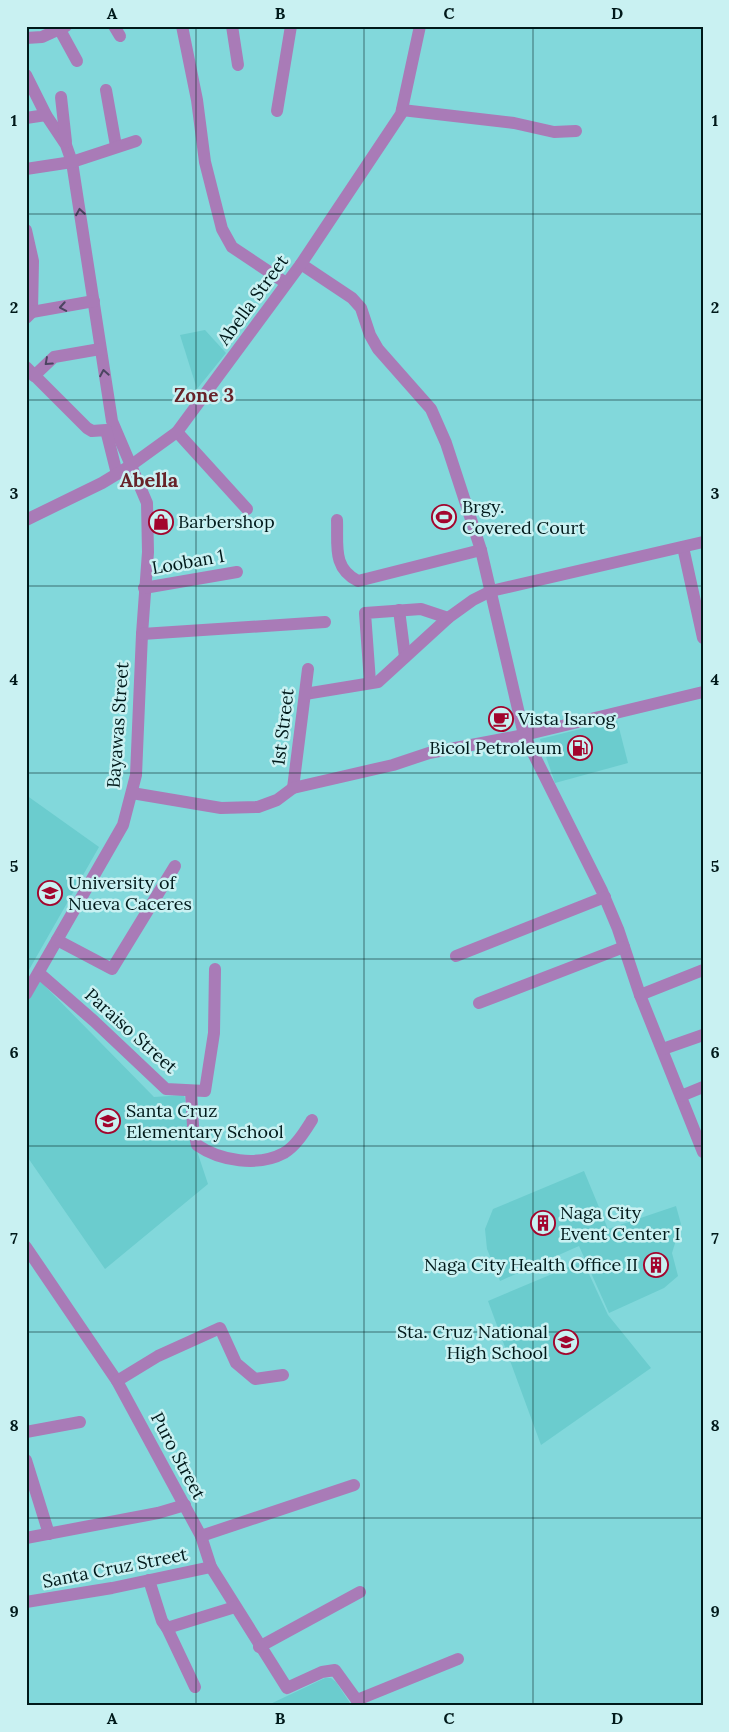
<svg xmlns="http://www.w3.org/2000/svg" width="729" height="1732" font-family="Lora,serif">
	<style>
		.built { fill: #6bccce }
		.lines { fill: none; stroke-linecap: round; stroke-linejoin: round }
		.minor { stroke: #a97bb7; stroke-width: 12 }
		.oneway { stroke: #4c4561 }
		.grid { fill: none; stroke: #00191a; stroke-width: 1; stroke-opacity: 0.55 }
		.labels { text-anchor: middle; stroke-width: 5; stroke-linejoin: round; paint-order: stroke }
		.street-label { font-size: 18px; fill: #00191a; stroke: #c9f1f2 }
		.poi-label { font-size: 18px; fill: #00191a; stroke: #c9f1f2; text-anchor: start }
		.neighbourhood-label { font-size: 19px; font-weight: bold; fill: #682228; stroke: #c9f1f2 }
		.quarter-label { font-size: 20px; font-weight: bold; fill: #682228; stroke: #c9f1f2 }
		.neatline { fill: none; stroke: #00191a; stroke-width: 2 }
		.grid-label { font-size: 16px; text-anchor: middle; font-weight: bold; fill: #00191a }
	</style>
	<rect width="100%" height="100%" fill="#82d8db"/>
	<!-- built -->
	<g class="built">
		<path d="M205,330L226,353L197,389L180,335Z"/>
		<path d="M617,720L628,763L555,783L540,739Z"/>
		<path d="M26,795L99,847L26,975Z"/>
		<path d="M40,981L154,1097L184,1095L195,1145L208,1184L105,1269L26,1155V1004Z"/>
		<path d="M584,1171L608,1229L676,1206L681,1224L672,1253L678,1276L664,1288L609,1313L579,1246L500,1281L487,1249L485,1229L493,1209Z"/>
		<path d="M583,1261L608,1315L651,1368L541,1445L488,1301Z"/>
		<path d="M325,1678H331L336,1682L352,1706H266Z"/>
	</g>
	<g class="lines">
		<!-- minor -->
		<g class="minor">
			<path d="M114,26L120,36"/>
			<path d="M182,26L197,100L205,162L222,229L232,247L286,283"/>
			<path d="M232,26L238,65"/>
			<path d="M60,30L77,61"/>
			<path d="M26,38L42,37L66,26"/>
			<path d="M26,75L46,115L66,145L72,162L112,421L147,503L148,552L142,634L136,775L123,825L26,994"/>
			<path d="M106,90L116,146"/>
			<path d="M61,97L66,142"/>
			<path d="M402,110L514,123L554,132L576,131"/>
			<path d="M277,111L291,26"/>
			<path d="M26,118L46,115"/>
			<path d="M26,169L72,162L136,141"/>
			<path d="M26,230L33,261L32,312L26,318"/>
			<path d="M301,264L352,298L361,308L370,335L378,349L431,409L446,443L481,550L524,735L602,891L618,929L640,995L703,1152"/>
			<path d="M32,312L94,301"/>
			<path d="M26,367L87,428L92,431L106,430L117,474"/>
			<path d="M34,376L54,357L100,349"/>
			<path d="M177,432L247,509"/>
			<path d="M26,520L102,483L130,466L177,432L301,264L401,114L420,26"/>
			<path d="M337,520C338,545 332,568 358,581L481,550"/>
			<path d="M683,547L703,638"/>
			<path d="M144,588L237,572"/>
			<path d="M399,610L405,657"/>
			<path d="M142,634L325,622"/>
			<path d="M370,682L365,613L421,609L448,618"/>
			<path d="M305,694L378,682L448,618L473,600L491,591L703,542"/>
			<path d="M293,788L308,669"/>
			<path d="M132,793L221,808L258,807L277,800L293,788L393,765L429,753L524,735L703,692"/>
			<path d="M57,940L112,969L175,866"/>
			<path d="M456,956L605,897"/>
			<path d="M39,973L94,1021L166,1089L205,1091L214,1033L215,969"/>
			<path d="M640,995L703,970"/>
			<path d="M479,1003L624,947"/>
			<path d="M663,1049L703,1035"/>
			<path d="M191,1091L193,1126L197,1145C220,1161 258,1167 284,1153C296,1146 305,1131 312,1120"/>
			<path d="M681,1096L703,1087"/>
			<path d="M26,1247L117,1381L201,1536L211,1567L287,1688L322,1672L335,1670L361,1706"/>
			<path d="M117,1381L158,1356L220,1328L236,1363L255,1379L283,1375"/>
			<path d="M26,1432L80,1422"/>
			<path d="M26,1460L49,1534"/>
			<path d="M201,1536L354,1485"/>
			<path d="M26,1538L158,1513L185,1505"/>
			<path d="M149,1580L162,1621L167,1628"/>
			<path d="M26,1602L112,1588L211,1567"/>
			<path d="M259,1647L360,1592"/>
			<path d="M195,1687L167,1628L235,1607"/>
			<path d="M357,1700L458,1659"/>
		</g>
	</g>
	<!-- one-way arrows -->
	<defs><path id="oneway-chevron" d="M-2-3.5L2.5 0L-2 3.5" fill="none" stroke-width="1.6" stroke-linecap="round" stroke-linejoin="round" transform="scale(1.25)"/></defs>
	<g class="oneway">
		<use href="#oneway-chevron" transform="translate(80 212) rotate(-99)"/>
		<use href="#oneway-chevron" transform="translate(63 307) rotate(170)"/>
		<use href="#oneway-chevron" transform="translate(48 362) rotate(138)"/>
		<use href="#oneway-chevron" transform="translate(104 373) rotate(-100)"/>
	</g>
	<!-- grid -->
	<path class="grid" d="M196,26V1706M364,26V1706M533,26V1706M26,214H703M26,400H703M26,586H703M26,773H703M26,959H703M26,1146H703M26,1332H703M26,1518H703"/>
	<!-- icons -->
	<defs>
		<symbol id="stadium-ring" viewBox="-11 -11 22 22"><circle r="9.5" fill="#c9f1f2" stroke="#a3052d" stroke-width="1.5"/><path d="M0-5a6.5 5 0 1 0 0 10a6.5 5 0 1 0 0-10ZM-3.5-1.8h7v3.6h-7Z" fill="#a3052d"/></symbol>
		<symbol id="shop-ring" viewBox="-11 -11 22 22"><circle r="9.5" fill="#c9f1f2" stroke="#a3052d" stroke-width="1.5"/><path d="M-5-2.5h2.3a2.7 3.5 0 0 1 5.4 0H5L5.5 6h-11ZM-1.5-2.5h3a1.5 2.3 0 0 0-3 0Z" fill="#a3052d"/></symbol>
		<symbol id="cafe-ring" viewBox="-11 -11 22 22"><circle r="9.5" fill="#c9f1f2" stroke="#a3052d" stroke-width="1.5"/><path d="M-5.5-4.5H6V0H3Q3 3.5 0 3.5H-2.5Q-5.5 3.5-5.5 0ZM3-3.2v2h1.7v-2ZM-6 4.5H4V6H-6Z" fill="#a3052d"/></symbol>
		<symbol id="fuel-ring" viewBox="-11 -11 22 22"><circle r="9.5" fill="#c9f1f2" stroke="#a3052d" stroke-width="1.5"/><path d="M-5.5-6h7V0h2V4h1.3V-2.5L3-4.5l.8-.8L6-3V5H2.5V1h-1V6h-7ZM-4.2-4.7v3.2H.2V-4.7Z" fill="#a3052d"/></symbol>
		<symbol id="university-ring" viewBox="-11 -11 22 22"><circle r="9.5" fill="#c9f1f2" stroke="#a3052d" stroke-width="1.5"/><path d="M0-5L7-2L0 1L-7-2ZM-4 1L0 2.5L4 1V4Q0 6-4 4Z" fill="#a3052d"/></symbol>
		<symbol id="school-ring" viewBox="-11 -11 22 22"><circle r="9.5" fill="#c9f1f2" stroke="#a3052d" stroke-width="1.5"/><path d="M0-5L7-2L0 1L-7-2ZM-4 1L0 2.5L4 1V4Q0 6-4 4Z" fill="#a3052d"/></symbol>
		<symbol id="building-ring" viewBox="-11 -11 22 22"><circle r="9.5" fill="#c9f1f2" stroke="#a3052d" stroke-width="1.5"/><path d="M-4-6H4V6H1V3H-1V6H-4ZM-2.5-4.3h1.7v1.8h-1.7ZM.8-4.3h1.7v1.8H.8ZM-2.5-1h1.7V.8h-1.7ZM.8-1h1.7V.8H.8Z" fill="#a3052d"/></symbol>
	</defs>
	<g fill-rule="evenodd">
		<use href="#stadium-ring" x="430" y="503" width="28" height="28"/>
		<use href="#shop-ring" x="147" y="508" width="28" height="28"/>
		<use href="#cafe-ring" x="487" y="705" width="28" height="28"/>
		<use href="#fuel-ring" x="566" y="734" width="28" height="28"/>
		<use href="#university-ring" x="36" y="879" width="28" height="28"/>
		<use href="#school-ring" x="94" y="1107" width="28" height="28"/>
		<use href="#building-ring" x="529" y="1209" width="28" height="28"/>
		<use href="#building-ring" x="642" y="1251" width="28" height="28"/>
		<use href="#school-ring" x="552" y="1328" width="28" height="28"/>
	</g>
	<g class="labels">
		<!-- street labels -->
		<g class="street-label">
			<text transform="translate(253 300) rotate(-54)" y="6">Abella Street</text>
			<text transform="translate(188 562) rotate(-10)" y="6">Looban 1</text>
			<text transform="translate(118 725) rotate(-86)" y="6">Bayawas Street</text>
			<text transform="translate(283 727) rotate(-83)" y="6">1st Street</text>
			<text transform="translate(131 1031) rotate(42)" y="6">Paraiso Street</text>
			<text transform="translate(178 1456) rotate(62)" y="6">Puro Street</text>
			<text transform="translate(115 1568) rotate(-11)" y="6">Santa Cruz Street</text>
		</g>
		<!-- poi labels -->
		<g class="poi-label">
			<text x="462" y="513">Brgy.<tspan x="462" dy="21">Covered Court</tspan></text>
			<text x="178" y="528">Barbershop</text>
			<text x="518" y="725">Vista Isarog</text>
			<text x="562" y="754" text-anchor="end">Bicol Petroleum</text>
			<text x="68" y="889">University of<tspan x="68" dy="21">Nueva Caceres</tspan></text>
			<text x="126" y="1117">Santa Cruz<tspan x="126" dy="21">Elementary School</tspan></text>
			<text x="560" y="1219">Naga City<tspan x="560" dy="21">Event Center I</tspan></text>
			<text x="638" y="1271" text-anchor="end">Naga City Health Office II</text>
			<text x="548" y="1338" text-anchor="end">Sta. Cruz National<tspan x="548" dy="21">High School</tspan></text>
		</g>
		<!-- neighbourhood labels -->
		<g class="neighbourhood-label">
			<text x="204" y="402">Zone 3</text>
		</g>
		<!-- quarter labels -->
		<g class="quarter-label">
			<text x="149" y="487">Abella</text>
		</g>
	</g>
	<!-- border -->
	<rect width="729" height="1732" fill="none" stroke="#c9f1f2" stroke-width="55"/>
	<rect x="28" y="28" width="674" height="1676" class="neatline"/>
	<g class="grid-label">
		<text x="112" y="19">A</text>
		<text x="280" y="19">B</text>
		<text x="449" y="19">C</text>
		<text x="617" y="19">D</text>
		<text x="14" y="126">1</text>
		<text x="715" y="126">1</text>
		<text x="14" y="313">2</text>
		<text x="715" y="313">2</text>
		<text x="14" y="499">3</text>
		<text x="715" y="499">3</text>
		<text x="14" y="685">4</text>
		<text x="715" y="685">4</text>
		<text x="14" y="872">5</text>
		<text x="715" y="872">5</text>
		<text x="14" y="1058">6</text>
		<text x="715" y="1058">6</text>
		<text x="14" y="1244">7</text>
		<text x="715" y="1244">7</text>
		<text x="14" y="1431">8</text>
		<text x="715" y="1431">8</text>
		<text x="14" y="1617">9</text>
		<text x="715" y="1617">9</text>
		<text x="112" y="1724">A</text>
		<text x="280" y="1724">B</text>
		<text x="449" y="1724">C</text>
		<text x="617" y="1724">D</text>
	</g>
</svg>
